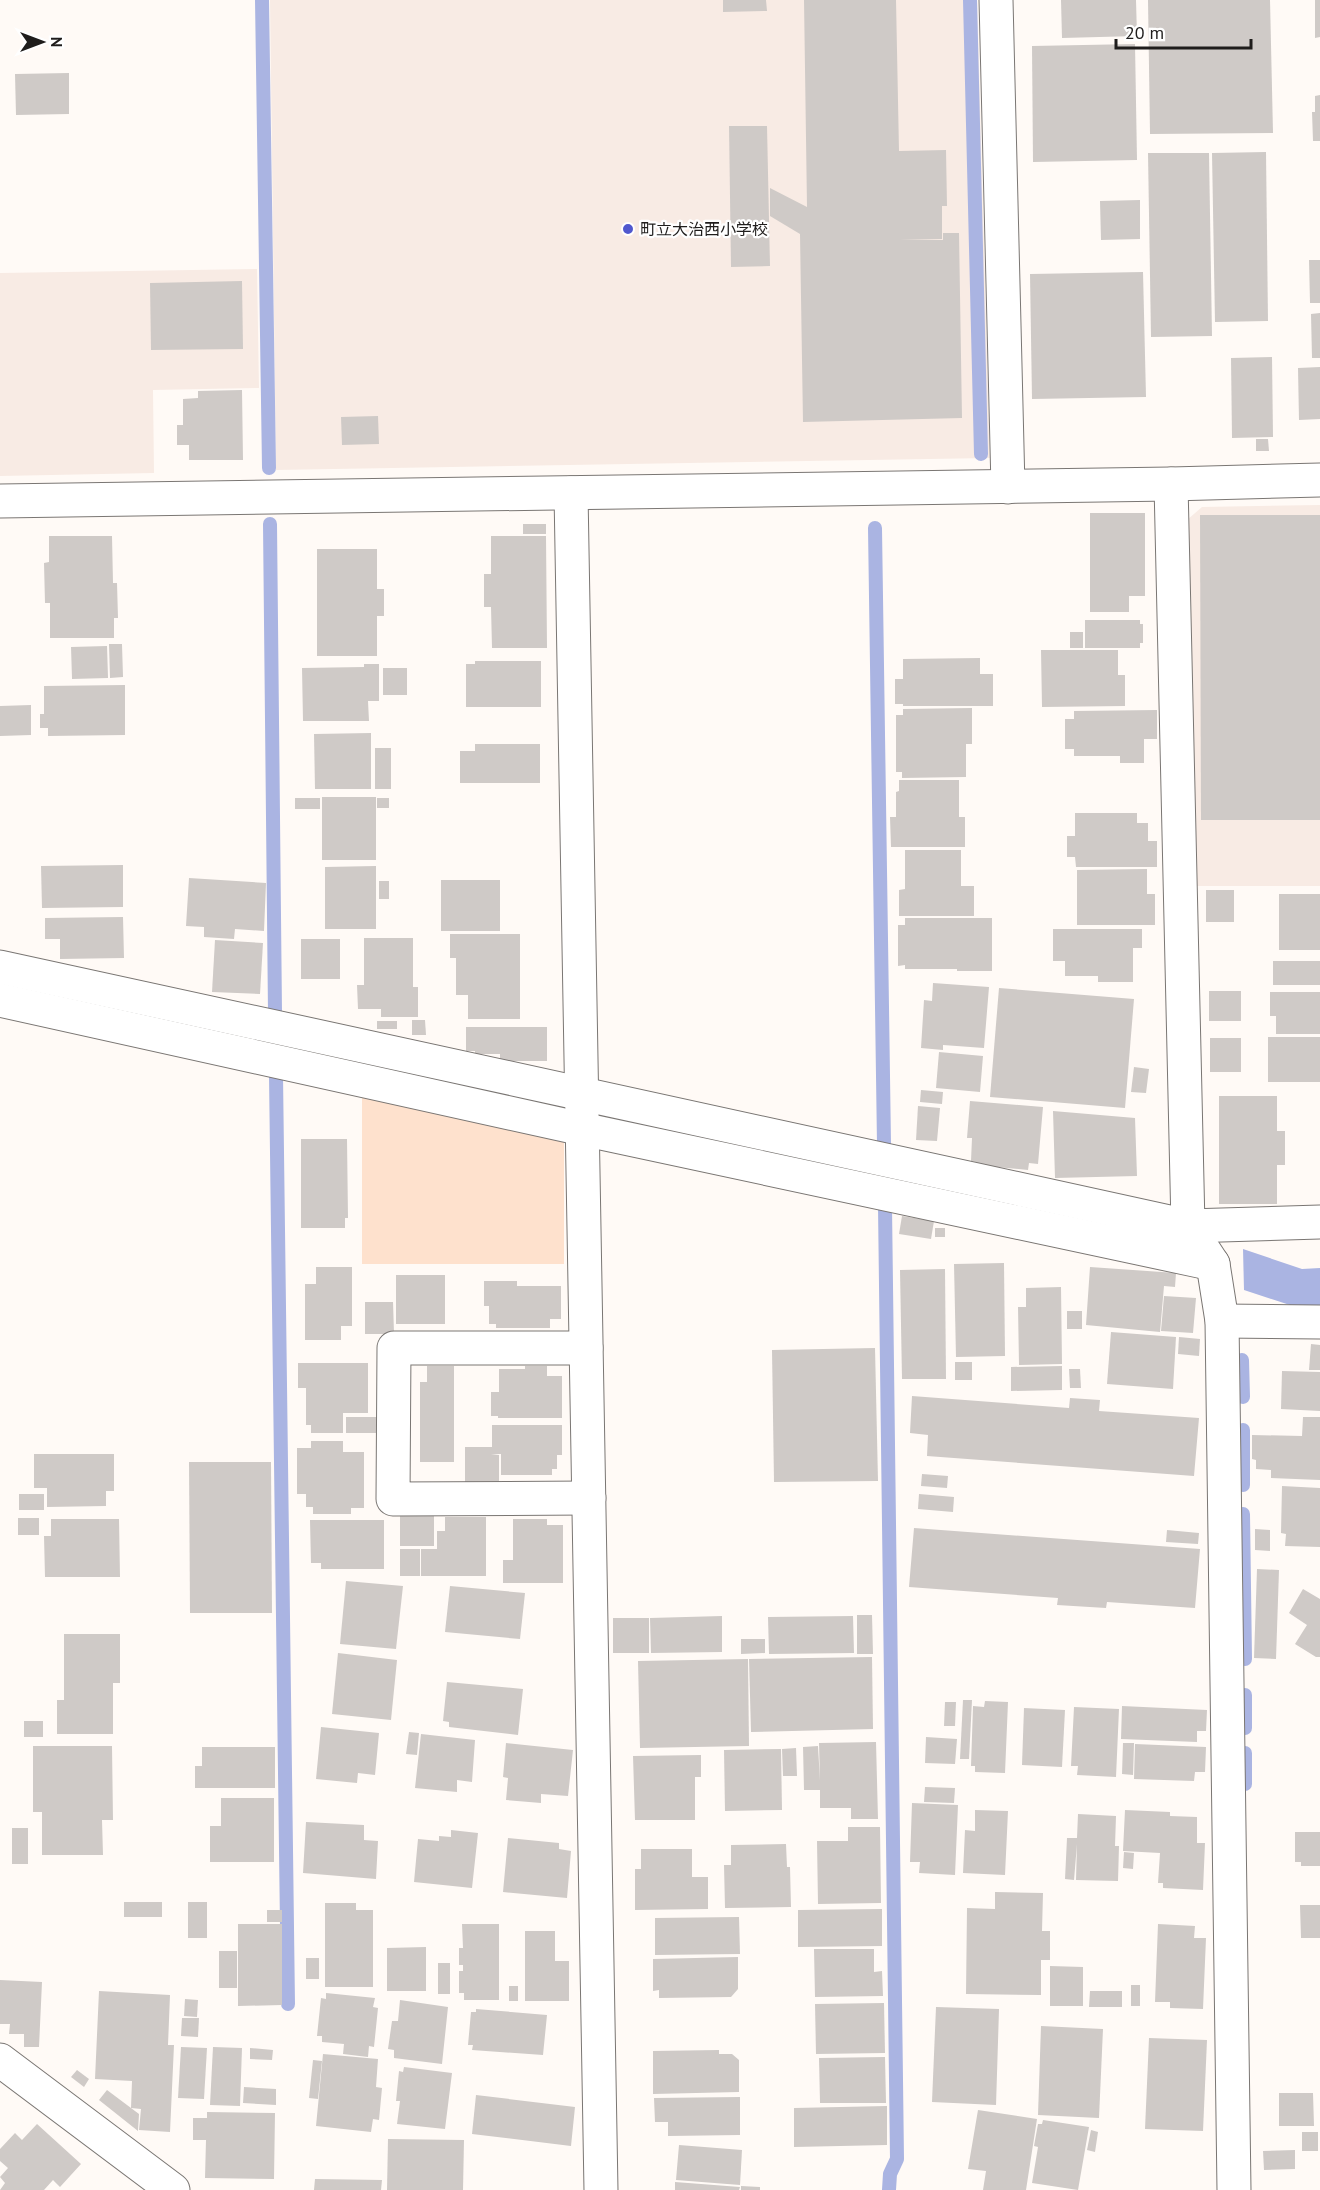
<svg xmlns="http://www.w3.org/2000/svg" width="1320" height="2190" font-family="'PT Sans','Noto Sans JP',sans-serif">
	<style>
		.built { fill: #f8ebe4 }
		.green { fill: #fee1cd }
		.water { fill: #aab4e2 }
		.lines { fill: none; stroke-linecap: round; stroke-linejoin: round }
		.stream { stroke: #aab4e2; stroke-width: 14 }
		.building { fill: #cfcac7 }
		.minor-casing { stroke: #7a7673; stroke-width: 35 }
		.minor { stroke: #fff; stroke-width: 33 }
		.poi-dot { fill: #5058ce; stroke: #fff; stroke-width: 2 }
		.labels { text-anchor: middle; stroke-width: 4.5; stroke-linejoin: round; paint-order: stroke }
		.poi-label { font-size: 16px; fill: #1f1d1c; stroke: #fff; text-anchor: start }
	</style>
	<rect width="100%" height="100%" fill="#fffaf6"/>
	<!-- built -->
	<g class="built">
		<path d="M270,0H977L990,458L276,470Z"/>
		<path d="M257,269L259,388L153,390L154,473L0,476V273Z"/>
		<path d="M1320,505V886H1197L1187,520L1202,507Z"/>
	</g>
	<!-- green -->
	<path class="green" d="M362,1095L564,1141V1264H362Z"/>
	<!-- water -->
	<path class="water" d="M1243,1249L1302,1269L1320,1268V1308H1299L1244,1290Z"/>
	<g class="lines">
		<!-- stream -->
		<g class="stream">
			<path d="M262,0L269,468"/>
			<path d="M970,0L981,454"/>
			<path d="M270,524L275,1013"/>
			<path d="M875,528L884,1144"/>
			<path d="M276,1075L288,2004"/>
			<path d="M528,1099L555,1105"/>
			<path d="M608,1117L880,1176"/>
			<path d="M885,1206L897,2159L890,2174L889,2190"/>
			<path d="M1242,1360L1243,1397"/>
			<path d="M1243,1430V1485"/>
			<path d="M1243,1514L1245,1659"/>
			<path d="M1245,1695V1728"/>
			<path d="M1245,1753V1784"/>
		</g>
	</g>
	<!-- building -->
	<g class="building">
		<path d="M723,0H766L767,11L723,12Z"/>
		<path d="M804,0H896L899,151L946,150L947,206H942V239L900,240H943V233H959L962,418L803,422L800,234L770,216V188L807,207Z"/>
		<path d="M1061,0H1136L1137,36L1062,38Z"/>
		<path d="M1148,0H1270L1273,133L1150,134Z"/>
		<path d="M1315,0H1320V37L1315,38Z"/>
		<path d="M1135,44L1137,160L1033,162L1032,46Z"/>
		<path d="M69,73V114L16,115L15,74Z"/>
		<path d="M1320,95V141H1313L1312,112H1315V96Z"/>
		<path d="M729,126H767L770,266L731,267Z"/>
		<path d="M1266,152L1268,321L1215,322L1212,153Z"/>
		<path d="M1148,153H1209L1212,336L1151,337Z"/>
		<path d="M1140,200V239L1101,240L1100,201Z"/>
		<path d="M1309,260H1320V303H1310Z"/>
		<path d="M1143,272L1146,397L1032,399L1030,274Z"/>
		<path d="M242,281L243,349L151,350L150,283Z"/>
		<path d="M1320,313V358H1312L1311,314Z"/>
		<path d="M1272,357L1273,437L1232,438L1231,358Z"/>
		<path d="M1320,367V419L1299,420L1298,368Z"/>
		<path d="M242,390L243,460H189V445H177V425H183V399L198,398V391Z"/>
		<path d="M378,416L379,444L342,445L341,417Z"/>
		<path d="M1256,439H1268L1269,451H1256Z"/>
		<path d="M1090,513H1145V596H1129V612H1090Z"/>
		<path d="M1200,515H1320V820H1201Z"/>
		<rect x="523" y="524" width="23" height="10"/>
		<path d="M49,536H112L113,583H117L118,618H114V638H50V603H45L44,563L49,562Z"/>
		<path d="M491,536H546L547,648H492L491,607H484V574H491Z"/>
		<path d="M317,549H377V589H384V616H377V656H317Z"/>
		<path d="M1085,620H1140V624H1143V643H1140V648H1085Z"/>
		<rect x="1070" y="632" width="13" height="16"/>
		<path d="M109,644H122L123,677L110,678Z"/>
		<path d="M107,646L108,678L72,679L71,647Z"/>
		<path d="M1041,650H1118V675H1125V706L1042,707Z"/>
		<path d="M980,658V674H993V706H903V704H895V679H903V659Z"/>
		<path d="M475,661H541V707H466V664H475Z"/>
		<path d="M364,664H379V701H368L369,721H303L302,668L364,667Z"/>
		<rect x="383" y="668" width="24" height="27"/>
		<path d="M125,685V735L48,736V728H40V714H44V686Z"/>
		<path d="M31,705V735L0,736V706Z"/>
		<path d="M972,708V744H966V777L902,778V772H896V715H903V709Z"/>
		<path d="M1157,710V739H1144V763H1120V756H1074V749H1065V719H1074V711Z"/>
		<path d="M371,733V789H315L314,734Z"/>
		<path d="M475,744H540V783H460V751H475Z"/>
		<rect x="375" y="748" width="16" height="41"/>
		<path d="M899,780H959V817H965V847H891L890,817H896V792L899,791Z"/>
		<rect x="322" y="797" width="54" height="63"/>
		<rect x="295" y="798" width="25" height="11"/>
		<rect x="377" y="798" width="12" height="10"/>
		<path d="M1075,813H1137V823H1148V841H1157V867H1076L1075,857H1067V836H1075Z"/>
		<path d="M905,850H961V886H974V916H899V890L905,889Z"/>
		<path d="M123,865V907L42,908L41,866Z"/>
		<path d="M376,866V929H325V867Z"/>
		<path d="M1147,869V894H1155V925H1077V870Z"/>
		<path d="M189,878L266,883L264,931L235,929L234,939L204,937V927L186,926Z"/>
		<rect x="441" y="880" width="59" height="51"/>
		<rect x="379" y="881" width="10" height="18"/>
		<rect x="1206" y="890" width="28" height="32"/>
		<rect x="1279" y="894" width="41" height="56"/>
		<path d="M123,917L124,958L60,959V939H45V918Z"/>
		<path d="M905,918H992V971H957V969H905V965L898,966V925H905Z"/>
		<path d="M1053,929H1142V948H1133V982H1098V976H1065V961H1053Z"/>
		<path d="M450,934H520V1019H468V995H456V958H450Z"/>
		<path d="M364,938H413V987H418V1017H381V1009H358L357,985H364Z"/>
		<rect x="301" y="939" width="39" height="40"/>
		<path d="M215,940L263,943L260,994L212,992Z"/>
		<rect x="1273" y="961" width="47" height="24"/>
		<path d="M933,983L989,987L984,1048L943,1045V1050L921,1048L924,1000L932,1001Z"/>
		<path d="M999,988L1134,999L1125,1108L990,1097Z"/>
		<rect x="1209" y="991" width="32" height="30"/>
		<path d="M1270,992H1320V1034H1276V1016H1270Z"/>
		<path d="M412,1020H425L426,1035H412Z"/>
		<rect x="377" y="1021" width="20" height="8"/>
		<path d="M466,1027H547V1061H500V1054H475V1051H466Z"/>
		<rect x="1268" y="1037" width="52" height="45"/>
		<rect x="1210" y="1038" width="31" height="34"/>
		<path d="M939,1052L983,1056L980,1092L936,1088Z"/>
		<path d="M1134,1067L1149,1069L1146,1093L1131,1092Z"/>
		<path d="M921,1090L943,1092L942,1104L920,1102Z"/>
		<path d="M1219,1096H1277V1131H1285V1165H1277V1204H1219Z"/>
		<path d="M970,1101L1043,1107L1038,1164L1029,1163L1028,1170L975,1165L976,1162L971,1161L972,1138H967Z"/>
		<path d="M918,1106L940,1108L937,1141L916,1140Z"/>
		<path d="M1053,1111L1135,1118L1137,1176L1055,1178Z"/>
		<path d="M301,1139H347L348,1218H345V1228H301Z"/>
		<path d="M902,1216L934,1221L931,1239L899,1234Z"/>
		<rect x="935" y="1228" width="10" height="9"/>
		<path d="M1004,1263L1005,1356L956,1357L954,1264Z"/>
		<path d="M316,1267H352V1326H341V1340H305V1284H316Z"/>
		<path d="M1090,1267L1176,1273L1175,1287L1164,1286L1160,1332L1086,1325Z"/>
		<path d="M945,1269L946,1379H902L900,1270Z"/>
		<rect x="396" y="1275" width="49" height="49"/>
		<path d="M484,1281H517V1286H561V1319H550V1328H496V1324H489V1306H484Z"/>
		<path d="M1061,1287L1062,1364L1019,1365L1018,1307H1026V1288Z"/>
		<path d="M1164,1296L1196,1298L1193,1333L1161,1331Z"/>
		<path d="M365,1302H393L394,1334H365Z"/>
		<rect x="1067" y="1311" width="15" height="18"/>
		<path d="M1111,1332L1176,1337L1173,1389L1107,1384Z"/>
		<path d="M1179,1337L1200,1339L1199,1356L1178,1354Z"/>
		<path d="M1311,1344L1320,1345V1370H1309Z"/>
		<path d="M875,1348L878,1481L774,1482L772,1350Z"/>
		<rect x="955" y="1362" width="17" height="18"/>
		<path d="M298,1363H368V1413H343V1433H311V1425H306V1388H298Z"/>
		<path d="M427,1366H454V1462H420V1382H427Z"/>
		<path d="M525,1366H547V1376H562V1418H498V1416H491V1392H499V1369H525Z"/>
		<path d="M1062,1366V1390L1011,1391V1367Z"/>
		<path d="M1069,1369H1080L1081,1388H1070Z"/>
		<path d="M1282,1371L1320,1372V1411L1281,1409Z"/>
		<path d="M912,1396L1069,1408L1070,1398L1100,1400L1099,1411L1199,1418L1194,1476L927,1456L928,1435L910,1433Z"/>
		<rect x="346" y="1417" width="32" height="16"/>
		<path d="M1303,1417H1320V1480L1271,1478V1470L1256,1469V1460L1252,1459V1435L1302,1436Z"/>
		<path d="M492,1425H562V1455H557V1469H552V1475H501V1454H491L499,1455V1481L465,1482V1447H492Z"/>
		<path d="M311,1441H343V1452H364V1508H351V1514H313V1507H306V1494H297V1448H311Z"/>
		<path d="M34,1454H114V1491H106V1506L47,1507V1488H34Z"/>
		<path d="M189,1462H271L272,1613H190Z"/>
		<path d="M922,1474L948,1476L947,1488L921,1486Z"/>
		<path d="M1282,1486L1320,1488V1547L1285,1546L1286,1534L1281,1533Z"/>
		<rect x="19" y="1494" width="25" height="16"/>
		<path d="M919,1494L954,1497L953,1512L918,1509Z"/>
		<rect x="400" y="1514" width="34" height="32"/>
		<path d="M445,1517H486V1576H421V1549H437V1531H445Z"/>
		<rect x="18" y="1518" width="21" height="17"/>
		<path d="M51,1519H119L120,1577H45L44,1536H51Z"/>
		<path d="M513,1519H547V1525H563V1583H503V1560H513Z"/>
		<path d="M310,1520H384V1569H321V1563H311Z"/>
		<path d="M914,1528L1200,1549L1195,1608L1107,1602L1106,1608L1057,1605L1058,1598L909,1587Z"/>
		<path d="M1255,1529L1270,1530V1551L1255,1550Z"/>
		<path d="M1167,1530L1199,1533L1198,1544L1166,1542Z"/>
		<rect x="400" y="1549" width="20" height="27"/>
		<path d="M1257,1569L1279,1570L1276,1659L1254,1658Z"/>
		<path d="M346,1581L403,1586L396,1649L340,1644Z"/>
		<path d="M450,1586L525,1593L520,1639L445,1632Z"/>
		<path d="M1303,1589L1320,1599V1657H1316L1295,1644L1307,1625L1289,1613Z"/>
		<path d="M857,1615H872L873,1654H857Z"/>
		<path d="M722,1616V1652L651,1653L650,1618Z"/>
		<path d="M853,1616L854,1653L769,1654L768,1617Z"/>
		<rect x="613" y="1618" width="36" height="35"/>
		<path d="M64,1634H120V1683H113V1734H57V1700H64Z"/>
		<path d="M741,1639H765V1653L741,1654Z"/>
		<path d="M338,1653L397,1660L391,1720L332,1714Z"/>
		<path d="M872,1657L873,1729L751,1732L749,1659Z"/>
		<path d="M748,1659L749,1746L640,1748L638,1661Z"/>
		<path d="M447,1682L523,1689L518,1735L449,1727V1722L443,1721Z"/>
		<path d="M963,1700H972L969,1759H960Z"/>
		<path d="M985,1701L1008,1702L1005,1773L975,1772V1766H971L973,1706L984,1707Z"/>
		<path d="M945,1702H956L955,1726H944Z"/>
		<path d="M1122,1706L1207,1710L1206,1731H1197V1742L1121,1739Z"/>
		<path d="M1074,1707L1119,1709L1116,1777L1077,1775L1078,1766H1071Z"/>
		<path d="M1024,1708L1065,1710L1062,1767L1022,1765Z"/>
		<rect x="24" y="1721" width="19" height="16"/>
		<path d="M321,1727L379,1733L375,1775L358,1773L357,1783L316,1779Z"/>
		<path d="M409,1732L419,1733L417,1755L406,1754Z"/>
		<path d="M421,1734L475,1740L472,1782L457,1780V1792L415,1788Z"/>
		<path d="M926,1737L957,1739L955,1764L925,1763Z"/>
		<path d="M876,1742L878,1819H851V1808H820V1790H804L803,1747L818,1746L820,1781L819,1743Z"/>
		<path d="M506,1743L573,1750L568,1796L541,1794V1803L506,1800L508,1778L503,1777Z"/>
		<path d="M1123,1743H1134L1133,1775L1122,1774Z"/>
		<path d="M1135,1744L1206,1747L1205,1772H1195L1194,1781L1134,1779Z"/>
		<path d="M33,1746H112L113,1820H102L103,1855H42V1812H33Z"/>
		<path d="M202,1747H275V1788H195V1766H202Z"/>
		<path d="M796,1748L797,1776H783L782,1749Z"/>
		<path d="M781,1749L782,1810L725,1811L724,1750Z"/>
		<path d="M701,1755V1777H695V1820H635L633,1756Z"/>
		<path d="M925,1787L955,1788L954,1803L924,1802Z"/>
		<path d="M221,1798H274V1862H210V1826H221Z"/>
		<path d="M912,1803L958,1805L955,1875L919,1873L920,1862H910Z"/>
		<path d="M975,1810L1008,1811L1005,1875L963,1873L965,1830L975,1831Z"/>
		<path d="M1125,1810L1170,1812V1816L1197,1817V1843H1205L1203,1890L1163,1888V1883H1158L1160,1853L1123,1851Z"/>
		<path d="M1078,1814L1116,1816L1115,1846H1119L1118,1881L1076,1880L1077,1844L1074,1880L1065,1879L1067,1838H1077Z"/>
		<path d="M306,1822L364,1825V1840L378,1841L376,1879L303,1873Z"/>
		<path d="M848,1827H880L881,1903L818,1904L817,1841H848Z"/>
		<rect x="12" y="1828" width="16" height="36"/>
		<path d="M451,1830L478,1833L472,1888L414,1882L418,1839L439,1841V1836L451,1837Z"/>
		<path d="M1295,1832H1320V1866H1301V1862H1295Z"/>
		<path d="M508,1838L559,1843V1849L571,1851L567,1898L503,1892Z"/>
		<path d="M786,1844L787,1867H790L791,1907L725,1908L724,1865H731V1845Z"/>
		<path d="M641,1849H692V1877H708V1909L635,1910V1869H641Z"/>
		<path d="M1124,1852L1134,1853L1133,1869L1123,1868Z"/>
		<path d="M995,1892L1043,1893L1042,1931H1050V1960H1041V1995L966,1994L967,1908L995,1909Z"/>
		<rect x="124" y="1902" width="38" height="15"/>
		<rect x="188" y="1902" width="19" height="36"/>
		<path d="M325,1903H356V1910H373V1987H325Z"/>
		<path d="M1300,1905H1320V1938H1301Z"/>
		<path d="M882,1909V1946L798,1947V1910Z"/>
		<rect x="267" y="1910" width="15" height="12"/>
		<path d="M739,1917L740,1954L655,1955V1918Z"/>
		<path d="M238,1924H282V2005L238,2006Z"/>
		<path d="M462,1924H499V2000H464V1993H459V1971H463V1965H459V1948H463Z"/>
		<path d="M1158,1924L1195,1926L1194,1938H1206L1203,2009L1170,2008V2002H1155Z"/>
		<path d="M525,1931H555V1961H569V2001H525Z"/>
		<path d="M426,1947V1991H387V1948Z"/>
		<path d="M814,1949H874V1972L882,1971L883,1996L815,1997Z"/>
		<rect x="219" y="1951" width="18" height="37"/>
		<path d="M738,1957V1989L731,1997L659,1998V1990L653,1991V1959Z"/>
		<rect x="306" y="1958" width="13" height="21"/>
		<rect x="438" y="1963" width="12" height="31"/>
		<path d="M1050,1966L1083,1967V2006H1050Z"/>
		<path d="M0,1980L42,1982L39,2047H24V2034H9L10,2024H0Z"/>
		<rect x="1131" y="1985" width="9" height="21"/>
		<rect x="509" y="1986" width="9" height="15"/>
		<path d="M99,1991L170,1995L168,2045H174L170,2132L139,2130L141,2109L131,2108L139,2114L138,2131L99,2100L107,2090L131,2108L132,2081L95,2079Z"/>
		<path d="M1090,1991H1122V2007H1089Z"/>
		<path d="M326,1993L375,1998L373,2007L378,2008L374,2047L369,2046L368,2057L343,2054L344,2044L322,2042V2036H317L321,1998L326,1999Z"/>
		<path d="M185,1999L198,2000L197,2017L184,2016Z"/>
		<path d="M400,2000L448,2007L442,2064L394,2058V2050L388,2049L392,2021H398Z"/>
		<path d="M884,2003L885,2053L816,2054L815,2004Z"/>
		<path d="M936,2007L999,2009L996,2105L932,2102Z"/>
		<path d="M476,2009L547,2015L543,2055L472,2050L473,2045H468L471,2012H476Z"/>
		<path d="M182,2018H199L198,2037L181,2036Z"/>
		<path d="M1041,2026L1103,2029L1099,2118L1038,2115Z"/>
		<path d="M1149,2038L1207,2040L1203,2131L1145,2129Z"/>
		<path d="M181,2047L207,2048L204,2099L178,2098Z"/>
		<path d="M213,2047L242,2048L240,2106L210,2105Z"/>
		<path d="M250,2048L273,2050L272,2060L250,2059Z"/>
		<path d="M719,2050V2054H732L739,2060V2092L653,2094V2051Z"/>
		<path d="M323,2054L378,2059L376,2087L382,2088L379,2120L373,2119L371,2132L316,2126Z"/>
		<path d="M885,2057L886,2103H820L819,2058Z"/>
		<path d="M313,2060L322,2061L318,2099L309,2098Z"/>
		<path d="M404,2067L452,2073L445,2129L397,2124L400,2101H396L399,2071L403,2072Z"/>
		<path d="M77,2070L89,2079L84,2087L71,2077Z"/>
		<path d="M244,2087L276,2089V2105L243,2103Z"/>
		<path d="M1279,2093H1313L1314,2126H1279Z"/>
		<path d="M476,2095L575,2107L571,2146L472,2134Z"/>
		<path d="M740,2097V2135L668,2136V2122H655L654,2098Z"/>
		<path d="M887,2106V2145L794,2147V2108Z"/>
		<path d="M978,2110L1037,2119L1026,2190H983L986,2171L968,2169Z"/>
		<path d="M207,2112L275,2113L274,2179L205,2178L206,2140H193V2118H207Z"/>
		<path d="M1043,2120L1089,2127L1078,2190L1032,2183L1038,2147L1034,2146L1038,2124H1042Z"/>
		<path d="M37,2124L81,2164L60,2187L53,2180L44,2190H0L5,2183L0,2177L8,2168L0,2161V2149L15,2133L22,2140Z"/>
		<path d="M1091,2130L1098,2132L1095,2152L1087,2150Z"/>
		<rect x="1302" y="2132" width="16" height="19"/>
		<path d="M388,2139L464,2140L463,2190H387Z"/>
		<path d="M679,2145L742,2150L740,2185L676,2180Z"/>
		<path d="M1295,2150V2169L1264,2170L1263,2151Z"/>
		<path d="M315,2179L382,2180L381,2190H314Z"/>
		<path d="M675,2182L740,2187L739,2190H675Z"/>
		<path d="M741,2186L760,2187V2190H741Z"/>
	</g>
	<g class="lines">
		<defs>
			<g id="minor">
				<path d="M996,0L1008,487"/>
				<path d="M1171,484L1188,1226L1213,1264L1222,1321L1234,2190"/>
				<path d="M571,493L601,2190"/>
				<path d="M0,501L1171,484L1320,480"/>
				<path d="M0,967L1188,1226L1320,1222"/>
				<path d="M0,1000L582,1129L1213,1264"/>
				<path d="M1222,1321L1320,1322"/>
				<path d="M586,1348H394L393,1499L589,1498"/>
				<path d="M0,2060L173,2190"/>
			</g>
		</defs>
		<!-- minor casing -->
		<use href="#minor" class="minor-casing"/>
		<!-- minor -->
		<use href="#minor" class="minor"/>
	</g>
	<!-- markers -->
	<circle class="poi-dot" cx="628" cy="229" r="6"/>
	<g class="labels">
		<!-- poi labels -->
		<g class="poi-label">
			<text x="640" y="235">町立大治西小学校</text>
		</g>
	</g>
	<!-- north arrow -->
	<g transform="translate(42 42) rotate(90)" stroke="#ffffff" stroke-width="4.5" paint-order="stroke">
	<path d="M0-4.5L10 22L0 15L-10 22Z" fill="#1f1d1c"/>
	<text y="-9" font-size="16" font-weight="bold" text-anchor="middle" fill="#1f1d1c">N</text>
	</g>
	<!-- scale -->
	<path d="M1116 39v9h135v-9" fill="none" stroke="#1f1d1c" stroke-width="3"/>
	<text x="1125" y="39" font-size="18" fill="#1f1d1c" stroke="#ffffff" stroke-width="4.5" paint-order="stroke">20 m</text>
</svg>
